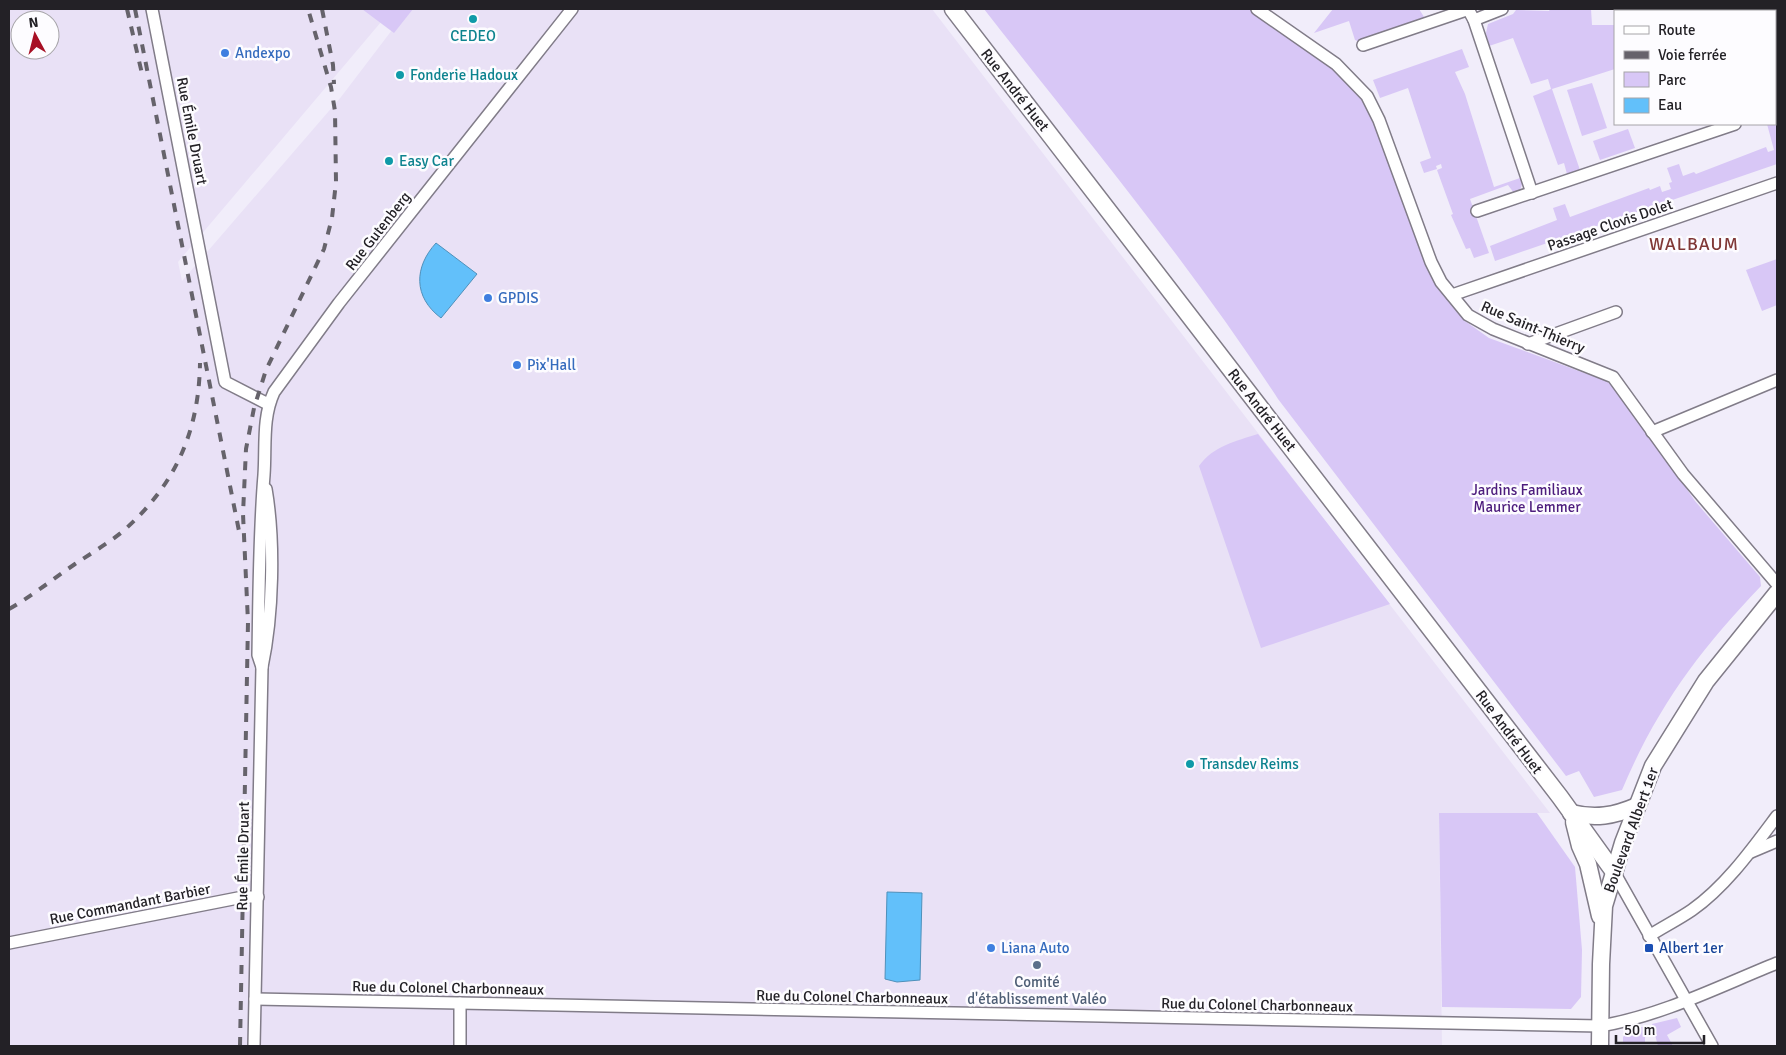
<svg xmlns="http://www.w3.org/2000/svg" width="1786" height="1055" font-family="Signika,sans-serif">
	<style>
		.built { fill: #e9e1f6; fill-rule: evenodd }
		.green { fill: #d8c7f6 }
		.water { fill: #62c0fa; stroke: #4f90ba }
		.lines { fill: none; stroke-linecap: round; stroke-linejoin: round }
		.street-casing { stroke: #817c88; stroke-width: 14 }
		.secondary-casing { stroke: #817c88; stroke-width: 19 }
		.street { stroke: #fff; stroke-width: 11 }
		.secondary { stroke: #fff; stroke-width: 16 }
		.rail { stroke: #66636b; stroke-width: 4; stroke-dasharray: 9 9; stroke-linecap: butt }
		.culture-dot { fill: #0f9aa8; stroke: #fdfcff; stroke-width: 2 }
		.shop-dot { fill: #3f7fe0; stroke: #fdfcff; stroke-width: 2 }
		.transit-dot { fill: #1a4fb4; stroke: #fdfcff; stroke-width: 2 }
		.service-dot { fill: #5c6f8a; stroke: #fdfcff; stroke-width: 2 }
		.labels { text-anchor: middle; stroke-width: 5; stroke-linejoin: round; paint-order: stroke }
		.culture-label { font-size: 15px; fill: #0d838f; stroke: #fdfcff; text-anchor: start }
		.shop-label { font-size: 15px; fill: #366cbe; stroke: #fdfcff; text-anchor: start }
		.street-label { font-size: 15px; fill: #232126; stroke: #fdfcff }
		.park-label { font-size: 15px; fill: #4d1d7d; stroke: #fdfcff }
		.transit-label { font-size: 15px; fill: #164399; stroke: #fdfcff; text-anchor: start }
		.service-label { font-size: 15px; fill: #4e5e75; stroke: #fdfcff }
		.quarter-label { font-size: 18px; letter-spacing: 1px; fill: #803837; stroke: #fdfcff }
	</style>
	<rect width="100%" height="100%" fill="#f1edfa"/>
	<!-- built -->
	<path class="built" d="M9,9H392L178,262L182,281L341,97L408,9H932L1550,813H1439L1442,1046H9ZM20,20H50V50H20Z"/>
	<!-- green -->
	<g class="green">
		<path d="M362,9H413L394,33Z"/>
		<path d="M984,9H1251L1323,59L1341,75L1367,106L1423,252L1440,288L1465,321L1489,338L1606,381L1612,385L1625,399L1695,501L1760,577L1761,586C1699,651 1657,707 1622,790L1594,797L1579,771L1566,776L1278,399C1189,262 1084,137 984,9Z"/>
		<path d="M1333,9H1419L1426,20L1360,42L1355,40L1349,21L1314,33Z"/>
		<path d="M1550,9H1591L1592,25H1614V9H1623L1624,11H1615V69L1552,89L1580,170L1567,174L1564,163L1558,165L1533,96L1551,89L1548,79L1531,84L1513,38L1489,46L1486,33L1488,24L1513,14L1516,10L1549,11Z"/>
		<path d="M1462,49L1469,67L1455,72L1465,94L1494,187L1520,178L1523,182L1520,190L1514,193L1508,185L1470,199L1489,253L1474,258L1470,248L1466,249L1451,215L1453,214L1437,170L1442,168L1441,164L1436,166L1437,169L1424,173L1420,162L1431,158L1408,88L1380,98L1373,80Z"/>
		<path d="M1592,83L1607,128L1582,136L1567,90Z"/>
		<path d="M1775,100L1777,102V164L1495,261L1490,246L1557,220L1553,208L1565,204L1570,217L1649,188L1650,190L1660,186L1662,192L1671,189L1669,183L1672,182L1667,168L1679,164L1683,176L1694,172L1696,174L1766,147L1768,152L1774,150L1767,124H1775Z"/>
		<path d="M1628,129L1635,148L1600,160L1593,141Z"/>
		<path d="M1777,259V305L1762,311L1746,270Z"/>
		<path d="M1258,434L1265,443L1390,604L1261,648L1199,466C1213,446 1236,441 1258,434Z"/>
		<path d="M1439,813H1537L1575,867L1582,950L1581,997L1571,1009L1442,1007Z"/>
		<path d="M1677,1018L1681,1027L1667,1035L1673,1046H1658L1652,1024Z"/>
		<path d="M1645,1026V1042L1623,1043V1037L1629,1031Z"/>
	</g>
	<!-- water -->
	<g class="water">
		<path d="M436,243L477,274L441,318C413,297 414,267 436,243Z"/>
		<path d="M887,892L922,893L920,980L897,982L885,979Z"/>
	</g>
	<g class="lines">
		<defs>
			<g id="street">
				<path d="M152,9L225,382L268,404"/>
				<path d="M1257,9L1336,64L1367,96L1379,120L1431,262L1441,282L1468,315L1493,329L1613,377L1683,474L1777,584"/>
				<path d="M1468,9L1474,20L1532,193"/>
				<path d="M1660,9L1661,11"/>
				<path d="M1745,9L1748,11"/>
				<path d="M1474,20L1502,9"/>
				<path d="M1775,41L1777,43"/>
				<path d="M1363,45L1469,9"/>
				<path d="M1477,211L1735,124"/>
				<path d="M1452,295L1777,183"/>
				<path d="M1528,344L1616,312"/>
				<path d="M1652,432L1777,380"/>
				<path d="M262,667L258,655C259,595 259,535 264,475C266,446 262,418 274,392L339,303L572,9"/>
				<path d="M1751,852L1777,841"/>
				<path d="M1614,872L1712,1046"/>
				<path d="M1649,936C1663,927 1679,919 1692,910C1726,886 1753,848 1777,816"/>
				<path d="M9,943L243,897H258"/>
				<path d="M255,999L1600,1026C1661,1016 1720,986 1777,963"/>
				<path d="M254,1046L262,667C273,615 275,542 266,489"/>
				<path d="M460,1046V1003"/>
			</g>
			<g id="secondary">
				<path d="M953,9L1560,797L1614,872"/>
				<path d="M1571,813C1595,819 1614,816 1637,806"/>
				<path d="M1574,822L1580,846L1588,864L1600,916"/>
				<path d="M1600,1046L1601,964L1604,906L1623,843L1653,766L1706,681L1777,593"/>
			</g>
		</defs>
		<!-- street casing -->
		<use href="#street" class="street-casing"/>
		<!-- secondary casing -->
		<use href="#secondary" class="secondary-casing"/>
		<!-- street -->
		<use href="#street" class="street"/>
		<!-- secondary -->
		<use href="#secondary" class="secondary"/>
		<!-- rail -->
		<g class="rail">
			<path d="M127,9L143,78"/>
			<path d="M135,9L239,531"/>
			<path d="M322,9L333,65L334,84"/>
			<path d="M9,609C32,596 53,579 75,564C90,554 107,544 122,532C175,486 199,432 200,363"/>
			<path d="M240,1046L248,622L243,514L246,449L254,408L266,370L324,249L332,218L336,182L335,111L331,87L308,9"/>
		</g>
	</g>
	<!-- markers -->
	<g class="culture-dot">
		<circle cx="473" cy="19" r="5"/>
		<circle cx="400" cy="75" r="5"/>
		<circle cx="389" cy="161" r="5"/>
		<circle cx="1190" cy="764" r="5"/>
	</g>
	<g class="shop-dot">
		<circle cx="225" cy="53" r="5"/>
		<circle cx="488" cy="298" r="5"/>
		<circle cx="517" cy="365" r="5"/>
		<circle cx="991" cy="948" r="5"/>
	</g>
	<rect class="transit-dot" x="1644" y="943" width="10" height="10" rx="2.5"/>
	<circle class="service-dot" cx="1037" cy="965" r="5"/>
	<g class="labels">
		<!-- culture labels -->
		<g class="culture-label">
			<text x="473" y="41" text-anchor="middle">CEDEO</text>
			<text x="410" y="80">Fonderie Hadoux</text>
			<text x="399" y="166">Easy Car</text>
			<text x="1200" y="769">Transdev Reims</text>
		</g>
		<!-- shop labels -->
		<g class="shop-label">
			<text x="235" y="58">Andexpo</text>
			<text x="498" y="303">GPDIS</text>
			<text x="527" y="370">Pix'Hall</text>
			<text x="1001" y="953">Liana Auto</text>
		</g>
		<!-- street labels -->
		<g class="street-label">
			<text transform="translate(1015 90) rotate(52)" y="5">Rue André Huet</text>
			<text transform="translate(192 131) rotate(79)" y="5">Rue Émile Druart</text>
			<text transform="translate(1610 225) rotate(-19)" y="5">Passage Clovis Dolet</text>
			<text transform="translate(378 231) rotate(-52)" y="5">Rue Gutenberg</text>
			<text transform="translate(1533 327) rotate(23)" y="5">Rue Saint-Thierry</text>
			<text transform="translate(1262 410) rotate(52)" y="5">Rue André Huet</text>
			<text transform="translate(1509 732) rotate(53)" y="5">Rue André Huet</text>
			<text transform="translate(1631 830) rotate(-70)" y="5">Boulevard Albert 1er</text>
			<text transform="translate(243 856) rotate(-89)" y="5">Rue Émile Druart</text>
			<text transform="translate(130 904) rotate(-11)" y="5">Rue Commandant Barbier</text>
			<text transform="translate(448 988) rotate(1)" y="5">Rue du Colonel Charbonneaux</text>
			<text transform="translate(852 997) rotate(1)" y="5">Rue du Colonel Charbonneaux</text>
			<text transform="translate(1257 1005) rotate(1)" y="5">Rue du Colonel Charbonneaux</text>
		</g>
		<!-- park labels -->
		<g class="park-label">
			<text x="1527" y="495">Jardins Familiaux<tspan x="1527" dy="17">Maurice Lemmer</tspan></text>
		</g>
		<!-- transit labels -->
		<g class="transit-label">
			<text x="1659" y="953">Albert 1er</text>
		</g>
		<!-- service labels -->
		<g class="service-label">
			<text x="1037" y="987">Comité<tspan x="1037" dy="17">d'établissement Valéo</tspan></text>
		</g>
		<!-- quarter labels -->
		<g class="quarter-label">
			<text x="1694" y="250">WALBAUM</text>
		</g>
	</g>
	<!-- border -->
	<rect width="1786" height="1055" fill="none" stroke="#232126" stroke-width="20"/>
	<!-- legend -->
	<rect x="1614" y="10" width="162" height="115" fill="#fdfcff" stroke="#a6a4a8"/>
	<rect x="1624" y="26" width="25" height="8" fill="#ffffff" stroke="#a6a4a8"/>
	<text x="1658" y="35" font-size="15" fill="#232126">Route</text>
	<rect x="1624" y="51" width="25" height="8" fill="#66636b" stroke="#a6a4a8"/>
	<text x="1658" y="60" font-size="15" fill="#232126">Voie ferrée</text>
	<rect x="1624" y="72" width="25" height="15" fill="#d8c7f6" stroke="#a6a4a8"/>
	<text x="1658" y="85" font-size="15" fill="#232126">Parc</text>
	<rect x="1624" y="98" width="25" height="15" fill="#62c0fa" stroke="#a6a4a8"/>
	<text x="1658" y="110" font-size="15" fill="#232126">Eau</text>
	<!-- north arrow -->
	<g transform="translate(35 35) rotate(353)"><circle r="24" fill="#fdfcff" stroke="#a6a4a8"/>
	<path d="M0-4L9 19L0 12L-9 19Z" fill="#a70f24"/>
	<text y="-8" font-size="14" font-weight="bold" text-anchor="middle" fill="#232126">N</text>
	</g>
	<!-- scale -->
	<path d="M1616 1035v8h88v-8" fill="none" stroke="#232126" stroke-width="2.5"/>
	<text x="1624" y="1035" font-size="15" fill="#232126" stroke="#fdfcff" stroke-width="4" paint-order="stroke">50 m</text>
</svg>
